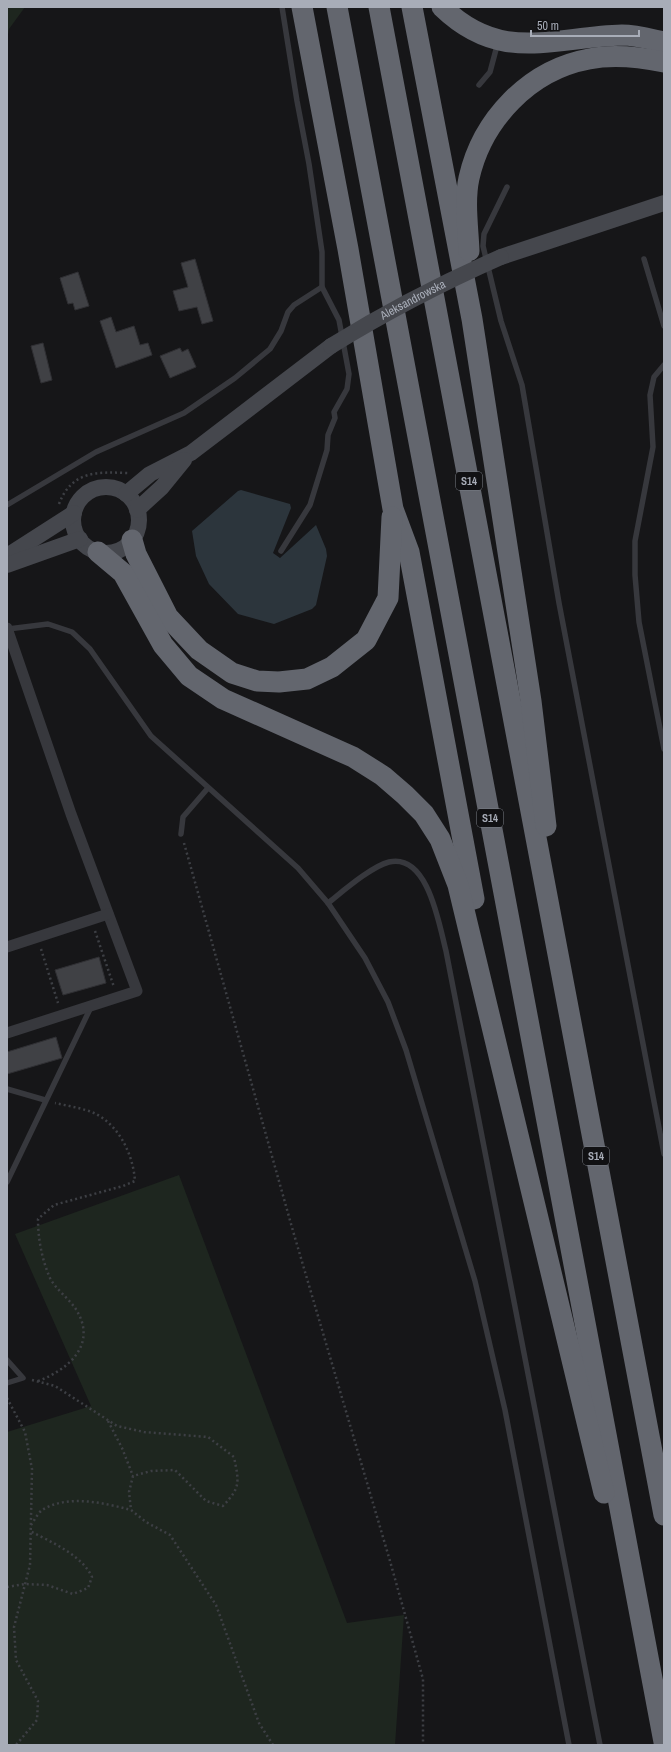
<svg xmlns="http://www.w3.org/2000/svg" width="671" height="1752" font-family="'Archivo Narrow',sans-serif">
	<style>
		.green { fill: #1e261f }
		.water { fill: #2c353c }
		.building { fill: #404145; stroke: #303034 }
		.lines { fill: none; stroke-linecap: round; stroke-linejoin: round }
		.path { stroke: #3d3f44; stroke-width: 2.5; stroke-dasharray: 2 3; stroke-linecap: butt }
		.lane { stroke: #37383d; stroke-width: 5.5 }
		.street { stroke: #37383d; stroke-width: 11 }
		.secondary { stroke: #45474d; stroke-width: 16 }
		.highway { stroke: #63666e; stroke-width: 21 }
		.secondary-bridge { stroke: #45474d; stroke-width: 16 }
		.labels { text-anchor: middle; stroke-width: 3.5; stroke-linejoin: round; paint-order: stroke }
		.shield { fill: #111113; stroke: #7b7e86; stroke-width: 1 }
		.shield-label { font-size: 11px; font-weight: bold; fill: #a8adb8 }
		.street-label { font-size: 12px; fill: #a8adb8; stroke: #111113 }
	</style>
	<rect width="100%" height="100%" fill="#161618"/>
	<!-- green -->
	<g class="green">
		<path d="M7,7H25L9,29L7,40Z"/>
		<path d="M179,1175L347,1623L404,1615L395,1745H7V1432L91,1406L15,1234Z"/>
	</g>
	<!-- water -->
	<path class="water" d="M241,490L290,504L291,508L273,553L280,558L316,525L326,549L327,556L316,605L312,609L274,624L238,614L209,584L196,556L192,531L238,491Z"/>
	<!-- building -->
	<g class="building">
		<path d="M195,259L213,321L202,324L197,307L179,311L173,291L188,287L181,263Z"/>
		<path d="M78,272L89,306L75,310L73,303L68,304L60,278Z"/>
		<path d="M111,317L116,332L134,326L140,345L148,343L152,355L116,368L100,321Z"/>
		<path d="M43,343L52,380L41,383L31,346Z"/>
		<path d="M180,348L182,352L188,349L196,367L170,378L160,356Z"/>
		<path d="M99,957L106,983L63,995L55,970Z"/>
		<path d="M56,1037L62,1058L7,1074V1052Z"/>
	</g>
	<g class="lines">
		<!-- path -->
		<g class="path">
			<path d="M59,504C72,470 98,472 128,473"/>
			<path d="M184,843L293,1231L390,1561L423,1679V1745"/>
			<path d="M95,931L114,987"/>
			<path d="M41,949L58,1003"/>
			<path d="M32,1380L55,1386L117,1426L144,1432L208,1437L234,1457C239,1482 241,1487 223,1506L206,1501L175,1470L151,1471L133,1476L129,1492L131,1510L146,1522L170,1535L216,1605L259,1723L273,1745"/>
			<path d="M38,1381C68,1370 97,1345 77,1311C70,1299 56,1290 50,1278C42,1260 38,1239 38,1219L54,1205L123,1186L135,1181C133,1154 119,1125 94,1113C82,1108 68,1106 55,1103"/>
			<path d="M7,1398L25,1432L32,1469L30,1565L14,1627L16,1660L38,1701L37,1720L16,1745"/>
			<path d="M108,1421L122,1448L133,1476"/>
			<path d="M31,1525C34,1521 38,1513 42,1510C68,1494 104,1503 131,1510"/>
			<path d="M7,1587L25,1584L47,1585L73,1594L88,1588L92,1577C82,1555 51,1542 30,1531"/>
		</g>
		<!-- lane -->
		<g class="lane">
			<path d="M479,85L490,72L498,42"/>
			<path d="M507,187L484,234L483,246L501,321L522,385L559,603L664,1154"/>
			<path d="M644,259L664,326"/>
			<path d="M664,365L654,377L650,395L653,447L635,541V575L639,622L664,749"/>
			<path d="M7,505L96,452L184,413L235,378L270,349L281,331L288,312L294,305L322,287"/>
			<path d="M281,551L310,505L327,450L328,435L335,418L334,412L347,389L349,374L339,320L322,287V252L309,164L297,101L282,7"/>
			<path d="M8,629L48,624L72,632L90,649L151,736L298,868L328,903L365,958L388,1002L406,1050L475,1281L505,1410L569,1745"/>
			<path d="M181,834L183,817L208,788"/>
			<path d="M328,903C342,892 372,866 389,862C428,853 439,924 446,951L600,1745"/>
			<path d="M7,1089L45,1100"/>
			<path d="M7,1182L91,1007"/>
			<path d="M7,1360L23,1378L7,1383"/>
		</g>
		<!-- street -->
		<g class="street">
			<path d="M7,628L71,814L137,991L7,1033"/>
			<path d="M7,947L108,914"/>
		</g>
		<!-- secondary -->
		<g class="secondary">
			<path d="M501,257L664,203"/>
			<circle cx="106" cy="520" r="33"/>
			<path d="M126,494L150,474L191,453L331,346"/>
			<path d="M137,510L162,487L184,460"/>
			<path d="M7,556L74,513"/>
			<path d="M7,565L80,539"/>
		</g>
		<!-- highway -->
		<g class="highway">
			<path d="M302,7L348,249L393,509L409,552L474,899"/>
			<path d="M337,7L664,1742"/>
			<path d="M379,7L664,1515"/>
			<path d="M412,7L472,319L531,701L546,826"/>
			<path d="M442,7C501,64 552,37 622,35C636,35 650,39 664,42"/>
			<path d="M469,251C468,227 464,201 469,178C482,120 529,70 589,59C614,54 639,57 664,62"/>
			<path d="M132,540L136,554L168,617L199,650L232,673L257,681L279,682L307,679L332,667L366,640L388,598L392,517"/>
			<path d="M98,552L123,573L163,645L189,676L223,699L353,757L383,776L405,795L424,814L440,839L458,885L604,1493"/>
		</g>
		<!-- secondary-bridge -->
		<path class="secondary-bridge" id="s1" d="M331,346C386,312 442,283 501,257"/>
	</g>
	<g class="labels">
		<!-- shield labels -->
		<g class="shield">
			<rect x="456" y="472" width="26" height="18" rx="3"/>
			<rect x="477" y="809" width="26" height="18" rx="3"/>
			<rect x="583" y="1147" width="26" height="18" rx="3"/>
		</g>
		<g class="shield-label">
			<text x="469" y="485">S14</text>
			<text x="490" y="822">S14</text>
			<text x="596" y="1160">S14</text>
		</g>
		<!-- street labels -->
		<g class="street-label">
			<text dy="4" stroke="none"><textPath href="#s1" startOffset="94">Aleksandrowska</textPath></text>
		</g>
	</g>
	<!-- border -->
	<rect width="671" height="1752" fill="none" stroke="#a8adb8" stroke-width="16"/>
	<!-- scale -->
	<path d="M531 30v6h108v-6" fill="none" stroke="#a8adb8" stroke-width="2"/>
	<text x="537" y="30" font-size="12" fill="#a8adb8" stroke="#111113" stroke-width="3" paint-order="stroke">50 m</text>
</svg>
